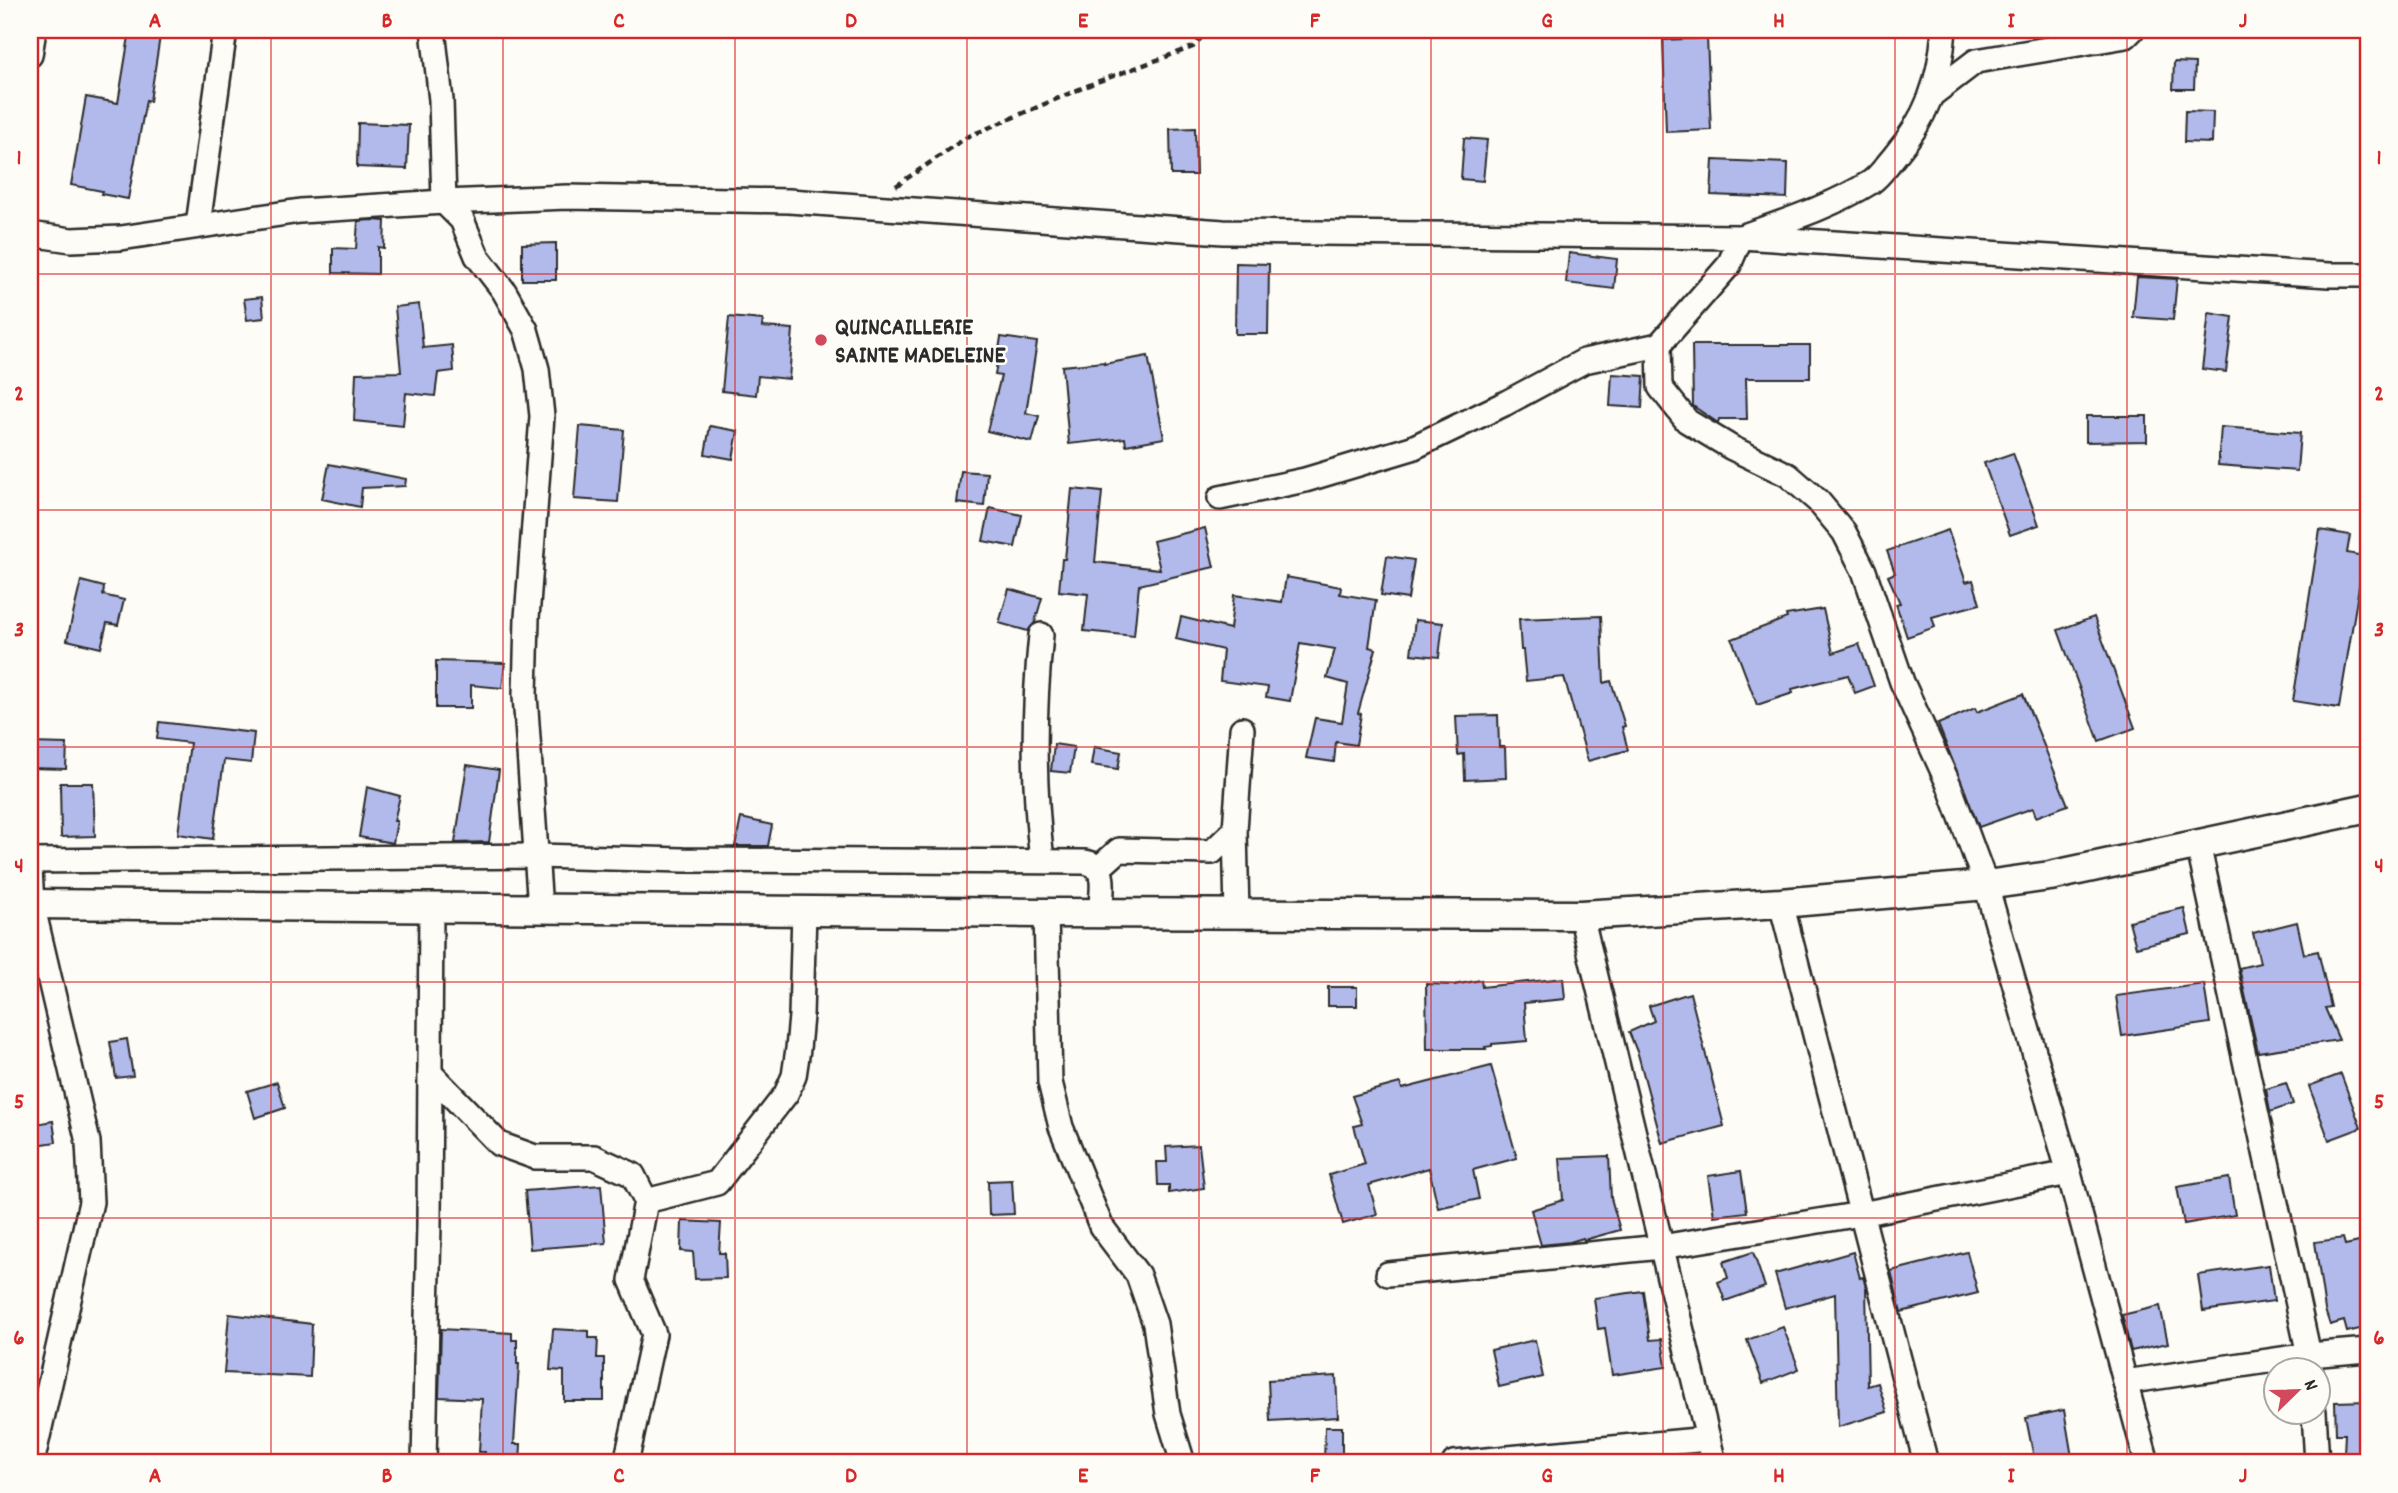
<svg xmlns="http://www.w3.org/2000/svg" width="2398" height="1493" font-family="Dekko,sans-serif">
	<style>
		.building { fill: #b2baeb; stroke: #2b2b2b; stroke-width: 2 }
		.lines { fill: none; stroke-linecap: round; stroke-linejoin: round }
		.minor-casing { stroke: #2b2b2b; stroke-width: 28 }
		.tertiary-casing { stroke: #2b2b2b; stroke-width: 33 }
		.path { stroke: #2b2b2b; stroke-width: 4.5; stroke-dasharray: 7 5; stroke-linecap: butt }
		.minor { stroke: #fdfcf7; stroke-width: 23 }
		.tertiary { stroke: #fdfcf7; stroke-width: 28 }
		.grid { fill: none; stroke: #d62828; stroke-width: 2; stroke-opacity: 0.55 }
		.poi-dot { fill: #d1495b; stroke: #fdfcf7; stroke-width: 2.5 }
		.labels { text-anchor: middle; stroke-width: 5; stroke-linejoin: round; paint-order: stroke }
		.poi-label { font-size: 24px; font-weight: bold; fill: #2b2b2b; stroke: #fdfcf7; text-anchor: start }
		.neatline { fill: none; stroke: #d62828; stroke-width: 2.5 }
		.grid-label { font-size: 23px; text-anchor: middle; font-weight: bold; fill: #d62828 }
	</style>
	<rect width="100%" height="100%" fill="#fdfcf7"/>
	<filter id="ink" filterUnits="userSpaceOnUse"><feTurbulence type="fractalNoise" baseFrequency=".0143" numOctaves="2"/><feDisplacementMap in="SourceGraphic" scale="14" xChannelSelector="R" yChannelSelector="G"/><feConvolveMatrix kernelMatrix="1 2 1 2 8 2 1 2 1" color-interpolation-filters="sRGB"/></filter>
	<g filter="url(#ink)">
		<!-- building -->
		<g class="building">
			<path d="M130,30H161L150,101L146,100L128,199L101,194L102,191L71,185L86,97L118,103Z"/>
			<path d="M1707,38L1711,130L1666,132L1663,40Z"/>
			<path d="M2174,62L2195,63L2194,89H2173Z"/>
			<path d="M2185,111L2213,112L2212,143L2184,142Z"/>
			<path d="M358,123L409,125L407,169L357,167Z"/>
			<path d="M1195,128L1196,175H1171L1170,129Z"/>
			<path d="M1464,138L1487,140L1483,181L1461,179Z"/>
			<path d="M1713,160L1788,163L1787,198L1711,195Z"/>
			<path d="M373,220L385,221L384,248L378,247V274L333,273V248L356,249L358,221Z"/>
			<path d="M556,243V280H522V244Z"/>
			<path d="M1569,253L1617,259L1614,289L1566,283Z"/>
			<path d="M1236,263L1269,264L1268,334H1235Z"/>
			<path d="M2137,277L2177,279L2173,320L2133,317Z"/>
			<path d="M262,297L264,318L247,320L244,299Z"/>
			<path d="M419,304L423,348L452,345L454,371L438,373L435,396L406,393L403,426L354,421L356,373L401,372L395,307Z"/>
			<path d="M2209,313L2233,317L2226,372L2202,369Z"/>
			<path d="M729,317L763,320L762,327L793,329L789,379L758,376L756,395L722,391Z"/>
			<path d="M1001,337L1037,342L1026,413L1039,416L1032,442L987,431L1001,376L995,375Z"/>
			<path d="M1692,345H1810V378H1746L1747,419H1719L1718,423L1693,406Z"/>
			<path d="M1148,356L1164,438L1126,445L1125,438L1069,444L1062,366L1104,362V364Z"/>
			<path d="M1612,374L1644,376L1642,408L1610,406Z"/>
			<path d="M2086,416H2147V441L2086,442Z"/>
			<path d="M580,426L624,430L618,502L574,499Z"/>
			<path d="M710,426L738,431L733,459L705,454Z"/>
			<path d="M2221,427L2300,433L2297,471L2218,465Z"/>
			<path d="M2013,453L2039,525L2010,535L1984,463Z"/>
			<path d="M329,464L406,479L405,486L362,488L360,507L322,499Z"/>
			<path d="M961,471L987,473L984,506L957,503Z"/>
			<path d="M1072,489L1102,492L1095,562L1160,569L1153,541L1205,528L1214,567L1139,585L1134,636L1084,631L1088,594L1059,591L1062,559H1065Z"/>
			<path d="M990,508L1022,515L1015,547L983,541Z"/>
			<path d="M1948,530L1966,582L1973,580L1980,604L1932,617L1935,627L1907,637L1896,604L1900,603L1888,576L1895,573L1887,551Z"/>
			<path d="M2320,530L2350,535L2347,553L2364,556L2339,708L2293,701Z"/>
			<path d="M1387,556L1414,560L1408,599L1381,595Z"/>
			<path d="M1286,577L1341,587L1340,594L1376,600L1369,647L1376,649L1358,713L1361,714L1356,745L1336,742L1334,762L1306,758L1315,718L1342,722L1348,684L1327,678L1335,649L1300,643L1290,701L1266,697L1268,687L1220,681L1223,650L1176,639L1181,617L1230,629L1234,595L1282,602Z"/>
			<path d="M81,581L104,587L103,595L124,600L118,625L107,623L101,648L67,640Z"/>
			<path d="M1009,589L1042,598L1035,622L1028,631L999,623Z"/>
			<path d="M1823,609L1833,653L1859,644L1874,686L1855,693L1848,675L1792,689L1793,693L1757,705L1732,639L1787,618L1786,615Z"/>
			<path d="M1601,616L1604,683L1611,681L1625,726L1622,727L1628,750L1588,761L1564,677L1526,681L1523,650H1521L1519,619Z"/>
			<path d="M2094,617L2135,728L2099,741L2058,630Z"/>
			<path d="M1415,620L1443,623L1439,657L1411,654Z"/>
			<path d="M436,661L505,663L502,688L471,685V708H436Z"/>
			<path d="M2023,694L2068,805L2036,817L2033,808L1979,827L1938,724L1975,708L1977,712Z"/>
			<path d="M1498,715L1499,747H1505L1506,778L1465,780L1464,754L1458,755L1456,716Z"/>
			<path d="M159,722L254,733L251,763L224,760L213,839L178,834L190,743L157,739Z"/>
			<path d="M30,743L67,744L66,769L30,768Z"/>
			<path d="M1054,744L1074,747L1070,773L1051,771Z"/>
			<path d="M1094,747L1121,752L1118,769L1091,765Z"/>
			<path d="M467,765L499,770L489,842L455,843Z"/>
			<path d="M60,783H93L95,836L61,837Z"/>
			<path d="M367,787L400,796L394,821H397L393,843L359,837Z"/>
			<path d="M741,818L772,825L768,846H735Z"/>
			<path d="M2184,908L2190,934L2136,947L2129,921Z"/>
			<path d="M2297,922L2304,954L2318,951L2331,1007L2325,1008L2339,1040L2258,1052L2239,968L2260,963L2253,933Z"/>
			<path d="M1563,978L1565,999L1524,1003L1527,1041L1492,1044V1046L1485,1047L1486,1049H1427L1426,984L1454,985L1481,980L1482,987Z"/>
			<path d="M2204,984L2210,1023L2122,1036L2116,996Z"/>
			<rect x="1328" y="987" width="29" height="19"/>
			<path d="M1690,993L1724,1126L1662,1143L1638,1054L1629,1032L1654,1021L1649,1006Z"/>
			<path d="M127,1039L133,1076L116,1078L110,1042Z"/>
			<path d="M1491,1066L1517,1158L1473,1170L1479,1199L1438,1208L1429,1168L1369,1185L1377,1214L1343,1224L1329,1175L1365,1164L1354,1126L1362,1124L1352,1096L1400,1083L1402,1089Z"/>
			<path d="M2341,1074L2361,1128L2329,1140L2309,1086Z"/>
			<path d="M277,1082L285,1108L255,1118L247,1091Z"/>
			<path d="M2286,1083L2293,1104L2270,1112L2266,1089Z"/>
			<path d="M53,1121L56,1142L30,1146V1125Z"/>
			<path d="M1199,1145L1204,1188L1169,1193V1185H1158L1157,1162H1167L1166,1147Z"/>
			<path d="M1609,1156L1611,1198L1620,1230L1584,1240L1583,1238L1570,1242L1541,1245L1531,1210L1563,1200L1560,1158Z"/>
			<path d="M1741,1171L1747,1212L1714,1216L1708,1176Z"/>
			<path d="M2229,1178L2235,1215L2184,1224L2177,1187Z"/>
			<path d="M1012,1180L1014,1214L989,1215L988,1181Z"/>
			<path d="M601,1185L606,1243L530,1249L525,1191Z"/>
			<path d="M682,1221L721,1223L719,1253H725L726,1278L695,1279L693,1252L681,1251Z"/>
			<path d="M2343,1238L2345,1245L2368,1240V1327L2347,1332L2344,1321L2330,1325L2325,1310L2315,1242Z"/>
			<path d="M1753,1252L1765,1287L1725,1301L1718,1282L1728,1278L1723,1262Z"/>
			<path d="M1853,1252L1860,1278L1863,1277L1866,1287L1868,1386L1878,1383L1887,1412L1838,1427L1835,1294L1785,1308L1775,1274Z"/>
			<path d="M1967,1252L1978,1293L1901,1312L1891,1271Z"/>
			<path d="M2269,1265L2274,1301L2203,1311L2198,1275Z"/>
			<path d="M1643,1291L1650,1340L1662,1339L1666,1367L1612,1375L1605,1328L1598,1329L1594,1298Z"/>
			<path d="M2160,1306L2168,1343L2131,1351L2122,1315Z"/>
			<path d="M229,1314L312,1324L310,1377L224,1373Z"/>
			<path d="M1783,1327L1799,1369L1763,1383L1747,1340Z"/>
			<path d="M441,1329L512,1333V1340H517V1364H519L514,1444H521L520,1463H485V1452H479L482,1399L439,1397Z"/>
			<path d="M553,1329L589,1331V1338H598L597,1358H604V1401H564V1371L550,1370Z"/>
			<path d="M1535,1340L1543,1377L1499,1387L1491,1350Z"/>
			<path d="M1336,1376L1338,1417L1270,1421L1268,1380Z"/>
			<path d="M2368,1401V1454L2344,1453L2345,1434H2336L2335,1402Z"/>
			<path d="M2064,1410L2073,1463H2035L2026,1418Z"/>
			<path d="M1325,1427H1342V1463H1324Z"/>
		</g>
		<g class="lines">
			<defs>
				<g id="minor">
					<path d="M433,30L441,100L444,202L462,220L477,256L504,291L526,330L537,369L542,416L527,618L525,695L540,909"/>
					<path d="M30,55L34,30"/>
					<path d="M1934,93L1976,61L2126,36L2132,30"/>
					<path d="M198,225L225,30"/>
					<path d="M30,234L71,240L121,238L300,211L444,202L567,197L789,201L1223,232L1741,237L2329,275H2368"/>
					<path d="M1659,345L1660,387L1687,421L1732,448L1788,475L1818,501L1844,532L1864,571L1902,682L1949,785L1986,885L2069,1173L2147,1463"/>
					<path d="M1220,498L1305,480L1412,448L1504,404L1584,361L1659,345L1729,265L1741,237C1785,221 1831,207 1871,182C1880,176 1886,166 1893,158C1927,118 1940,82 1944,30"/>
					<path d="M1041,635C1033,713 1033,782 1042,861"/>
					<path d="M1235,830L1237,914"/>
					<path d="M2198,844L2309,1355L2310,1370"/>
					<path d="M30,861L537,856L683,860L1084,862C1110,865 1101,894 1100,913"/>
					<path d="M1099,868L1119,850L1212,852L1235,830L1242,729"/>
					<path d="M30,869L32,904L88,1142L91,1202L32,1463"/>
					<path d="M1781,903L1926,1463"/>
					<path d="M1046,913L1050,1082L1061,1127L1101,1226L1138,1275L1155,1324L1168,1414L1183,1463"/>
					<path d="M1581,915L1714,1463"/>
					<path d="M430,1073L499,1144L535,1157H594L633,1175L646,1201"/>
					<path d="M1388,1274L1661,1247L1861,1214L2069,1173"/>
					<path d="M2125,1382L2309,1355L2368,1350"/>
					<path d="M2314,1412L2317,1463"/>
					<path d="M424,1463L429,1223L431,906"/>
					<path d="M626,1463L654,1334L631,1280L646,1201L717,1183L786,1094L794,1076L798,1049L801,1016L804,911"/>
					<path d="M1454,1463L1708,1439"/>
				</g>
				<path id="tertiary" d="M30,904L1046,913L1581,915L1781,903L1986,885L2050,876L2368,808"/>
			</defs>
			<!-- minor casing -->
			<use href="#minor" class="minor-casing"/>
			<!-- tertiary casing -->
			<use href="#tertiary" class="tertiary-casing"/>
			<!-- path -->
			<path class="path" d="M896,186L967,137L1094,83L1193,47L1208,30"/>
			<!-- minor -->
			<use href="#minor" class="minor"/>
			<!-- tertiary -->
			<use href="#tertiary" class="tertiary"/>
		</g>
	</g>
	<!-- grid -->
	<path class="grid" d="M271,30V1463M503,30V1463M735,30V1463M967,30V1463M1199,30V1463M1431,30V1463M1663,30V1463M1895,30V1463M2127,30V1463M30,274H2368M30,510H2368M30,747H2368M30,982H2368M30,1218H2368"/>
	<!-- markers -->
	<circle class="poi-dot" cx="821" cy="340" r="7"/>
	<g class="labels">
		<!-- poi labels -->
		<g class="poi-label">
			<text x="835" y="334">QUINCAILLERIE<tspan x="835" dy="28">SAINTE MADELEINE</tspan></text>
		</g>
	</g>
	<!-- margin -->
	<rect width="2398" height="1493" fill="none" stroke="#fdfcf7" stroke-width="77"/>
	<!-- north arrow -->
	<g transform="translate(2297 1391) rotate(67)"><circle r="33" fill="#fdfcf7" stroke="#a9a8a5" stroke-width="2"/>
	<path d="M0-5L12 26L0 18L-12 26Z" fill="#d1495b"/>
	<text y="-10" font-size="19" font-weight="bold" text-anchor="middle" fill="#2b2b2b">N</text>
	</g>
	<rect x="38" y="38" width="2322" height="1416" class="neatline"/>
	<g class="grid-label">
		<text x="155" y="27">A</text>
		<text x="387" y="27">B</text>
		<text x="619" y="27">C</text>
		<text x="851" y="27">D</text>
		<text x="1083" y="27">E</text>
		<text x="1315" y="27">F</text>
		<text x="1547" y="27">G</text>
		<text x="1779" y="27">H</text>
		<text x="2011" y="27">I</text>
		<text x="2243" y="27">J</text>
		<text x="19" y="164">1</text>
		<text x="2379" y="164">1</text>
		<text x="19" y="400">2</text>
		<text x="2379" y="400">2</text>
		<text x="19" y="636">3</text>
		<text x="2379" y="636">3</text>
		<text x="19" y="872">4</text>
		<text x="2379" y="872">4</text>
		<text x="19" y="1108">5</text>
		<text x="2379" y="1108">5</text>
		<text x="19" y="1344">6</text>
		<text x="2379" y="1344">6</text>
		<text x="155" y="1482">A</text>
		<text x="387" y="1482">B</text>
		<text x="619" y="1482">C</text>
		<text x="851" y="1482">D</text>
		<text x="1083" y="1482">E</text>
		<text x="1315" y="1482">F</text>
		<text x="1547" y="1482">G</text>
		<text x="1779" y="1482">H</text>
		<text x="2011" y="1482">I</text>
		<text x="2243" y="1482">J</text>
	</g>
</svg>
